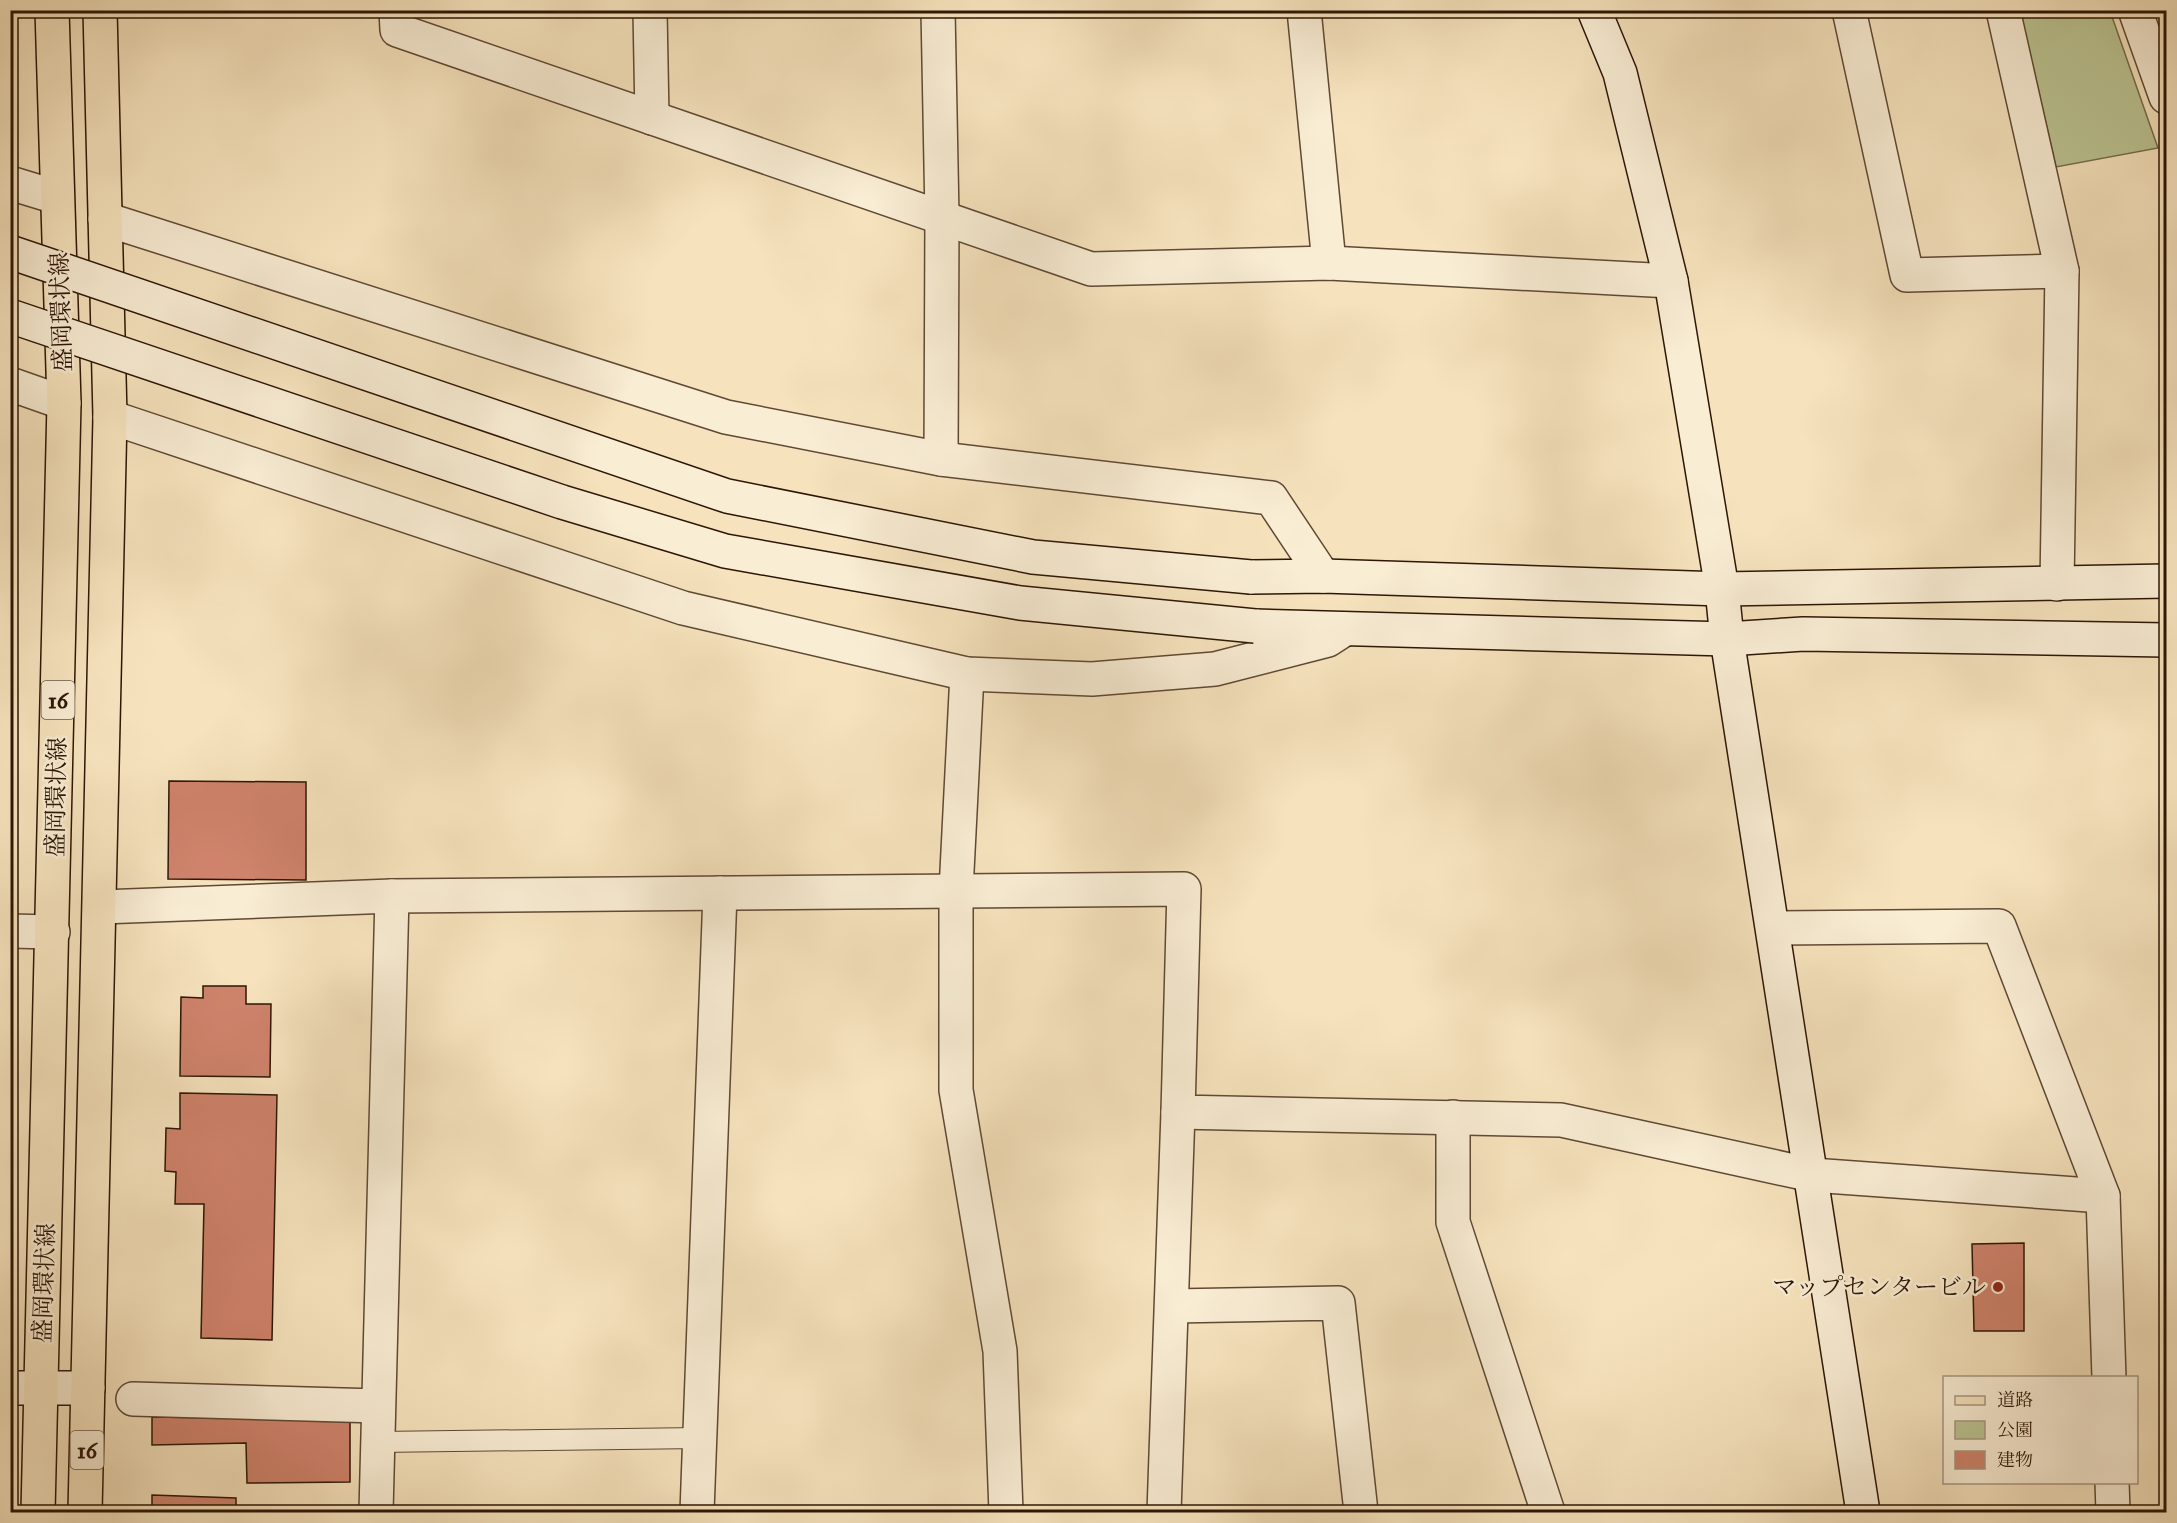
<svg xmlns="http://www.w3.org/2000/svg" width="2177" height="1523" font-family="'IM FELL Great Primer','Noto Serif JP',serif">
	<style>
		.green { fill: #bbc492; stroke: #746d4c; stroke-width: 1.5 }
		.building { fill: #cf836c; stroke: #2d1606; stroke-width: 1.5 }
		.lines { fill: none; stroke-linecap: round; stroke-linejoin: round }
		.lane-casing { stroke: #5f4934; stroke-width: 22 }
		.street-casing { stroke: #5f4934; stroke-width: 36 }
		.secondary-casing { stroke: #2d1606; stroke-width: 36 }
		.primary-casing { stroke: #2d1606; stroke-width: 36 }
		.lane { stroke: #f9edd4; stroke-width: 20 }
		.street { stroke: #f9edd4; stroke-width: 33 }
		.secondary { stroke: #f9edd4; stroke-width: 33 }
		.primary { stroke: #f6e3bd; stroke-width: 33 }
		.secondary-bridge-casing { stroke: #2d1606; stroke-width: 36; stroke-linecap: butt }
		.secondary-bridge { stroke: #f9edd4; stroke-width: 33 }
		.poi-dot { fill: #8f2418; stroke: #f9edd4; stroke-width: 2 }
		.labels { text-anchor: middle; stroke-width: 5; stroke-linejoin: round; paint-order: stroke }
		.shield { fill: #f9edd4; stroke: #6a5644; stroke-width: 1.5 }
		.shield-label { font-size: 22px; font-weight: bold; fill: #2d1606 }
		.street-label { font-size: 24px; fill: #2d1606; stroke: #f9edd4 }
		.poi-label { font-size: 24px; fill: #2d1606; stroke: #f9edd4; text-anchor: end }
	</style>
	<rect width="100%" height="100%" fill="#f6e3bd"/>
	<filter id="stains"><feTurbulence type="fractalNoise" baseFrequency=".00333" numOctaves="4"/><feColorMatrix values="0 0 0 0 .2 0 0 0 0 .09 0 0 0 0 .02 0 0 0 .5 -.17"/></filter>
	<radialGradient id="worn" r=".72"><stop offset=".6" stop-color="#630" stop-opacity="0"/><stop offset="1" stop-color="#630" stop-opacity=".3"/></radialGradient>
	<!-- green -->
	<path class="green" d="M2079,11H2110L2158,148L2056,167L2021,15Z"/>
	<!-- building -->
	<g class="building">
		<path d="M169,781L306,782V880L168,879Z"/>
		<path d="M203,986H246V1004H271L270,1077L180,1076L181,997L203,998Z"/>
		<path d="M180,1093L277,1095L272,1340L201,1338L204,1204H175L176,1172L165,1171L166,1128L180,1129Z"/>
		<path d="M2024,1243V1331H1974L1972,1244Z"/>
		<path d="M152,1417L350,1420V1482L247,1483L246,1443L152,1445Z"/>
		<path d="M152,1495L236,1498V1512H152Z"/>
	</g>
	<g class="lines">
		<defs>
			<path id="lane" d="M378,1442L700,1438"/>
			<g id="street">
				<path d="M396,10L397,30L1091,269L1329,263L1671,281"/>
				<path d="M650,10L652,118"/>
				<path d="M938,10L942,217L941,459"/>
				<path d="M1304,10L1329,263"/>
				<path d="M1849,10L1907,275L2062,271"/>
				<path d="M2003,10L2062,271L2057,584"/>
				<path d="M2135,10L2166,97"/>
				<path d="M10,183L56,197"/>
				<path d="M105,219L726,417L941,459L1271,498L1323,576"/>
				<path d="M10,384L64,403"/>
				<path d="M110,417L683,608L967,674L1092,679L1215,669L1328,640L1345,629"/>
				<path d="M967,674L956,891V1090L1000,1351L1006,1512"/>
				<path d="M392,896L1184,889L1178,1112L1561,1120L1812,1175L2103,1196"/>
				<path d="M101,907L392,896L376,1512"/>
				<path d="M1773,928L1999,926L2103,1196L2109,1378"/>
				<path d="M10,931L53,932"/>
				<path d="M1453,1117V1222L1548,1512"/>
				<path d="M1172,1306L1338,1303L1361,1512"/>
				<path d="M133,1399L378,1406"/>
				<path d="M2112,1482L2113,1512"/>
				<path d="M697,1512L720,893"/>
				<path d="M1164,1512L1178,1112"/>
			</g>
			<g id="secondary">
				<path d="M1594,10L1620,73L1671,281L1722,589L1727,639L1863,1512"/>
				<path d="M1251,577L1323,576L1722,589L2166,581"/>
				<path d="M1255,626L1727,639L1803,634L2166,640"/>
				<path d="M10,1388H88"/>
			</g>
			<g id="primary">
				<path d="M38,1512L64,403L52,10"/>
				<path d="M85,1512L110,417L100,10"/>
			</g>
		</defs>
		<!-- lane casing -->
		<use href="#lane" class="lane-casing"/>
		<!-- street casing -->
		<use href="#street" class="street-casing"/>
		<!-- secondary casing -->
		<use href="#secondary" class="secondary-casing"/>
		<!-- primary casing -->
		<use href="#primary" class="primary-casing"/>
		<!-- lane -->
		<use href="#lane" class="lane"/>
		<!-- street -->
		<use href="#street" class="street"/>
		<!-- secondary -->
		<use href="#secondary" class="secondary"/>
		<!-- primary -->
		<use href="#primary" class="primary"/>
		<defs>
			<g id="secondary-bridge">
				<path d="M10,252L727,496L1033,557L1251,577"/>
				<path d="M10,316L562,502L725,551L1020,603L1255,626"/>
			</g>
		</defs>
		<!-- secondary-bridge casing -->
		<use href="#secondary-bridge" class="secondary-bridge-casing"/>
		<!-- secondary-bridge -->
		<use href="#secondary-bridge" class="secondary-bridge"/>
	</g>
	<!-- markers -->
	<circle class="poi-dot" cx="1998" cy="1287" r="6"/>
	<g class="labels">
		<!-- shield labels -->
		<g class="shield">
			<rect x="41.5" y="681" width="33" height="38" rx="4.5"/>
			<rect x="70.5" y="1431" width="33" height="38" rx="4.5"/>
		</g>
		<g class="shield-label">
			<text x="58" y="708">16</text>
			<text x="87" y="1458">16</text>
		</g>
		<!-- street labels -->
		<g class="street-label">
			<text transform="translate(61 312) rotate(-92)" y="8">盛岡環状線</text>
			<text transform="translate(56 797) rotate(-89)" y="8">盛岡環状線</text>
			<text transform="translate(44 1283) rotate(-88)" y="8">盛岡環状線</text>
		</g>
		<!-- poi labels -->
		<g class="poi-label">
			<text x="1986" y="1295">マップセンタービル</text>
		</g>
	</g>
	<!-- margin -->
	<rect width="2177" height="1523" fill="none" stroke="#f6e3bd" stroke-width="36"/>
	<rect x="12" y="12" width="2153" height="1499" fill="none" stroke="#2d1606" stroke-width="3"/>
	<rect x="18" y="18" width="2141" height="1487" fill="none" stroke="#2d1606" stroke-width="1.5"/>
	<!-- legend -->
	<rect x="1943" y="1376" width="195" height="108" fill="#f9edd4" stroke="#a79782" stroke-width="1.5"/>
	<rect x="1955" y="1396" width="30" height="9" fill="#f6e3bd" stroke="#a79782" stroke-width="1.5"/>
	<text x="1997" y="1406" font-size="18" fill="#2d1606">道路</text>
	<rect x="1955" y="1421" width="30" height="18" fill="#bbc492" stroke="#a79782" stroke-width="1.5"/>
	<text x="1997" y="1436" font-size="18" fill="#2d1606">公園</text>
	<rect x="1955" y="1451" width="30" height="18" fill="#cf836c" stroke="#a79782" stroke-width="1.5"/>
	<text x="1997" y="1466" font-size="18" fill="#2d1606">建物</text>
	<rect width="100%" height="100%" filter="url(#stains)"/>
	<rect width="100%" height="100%" fill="url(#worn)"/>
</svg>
